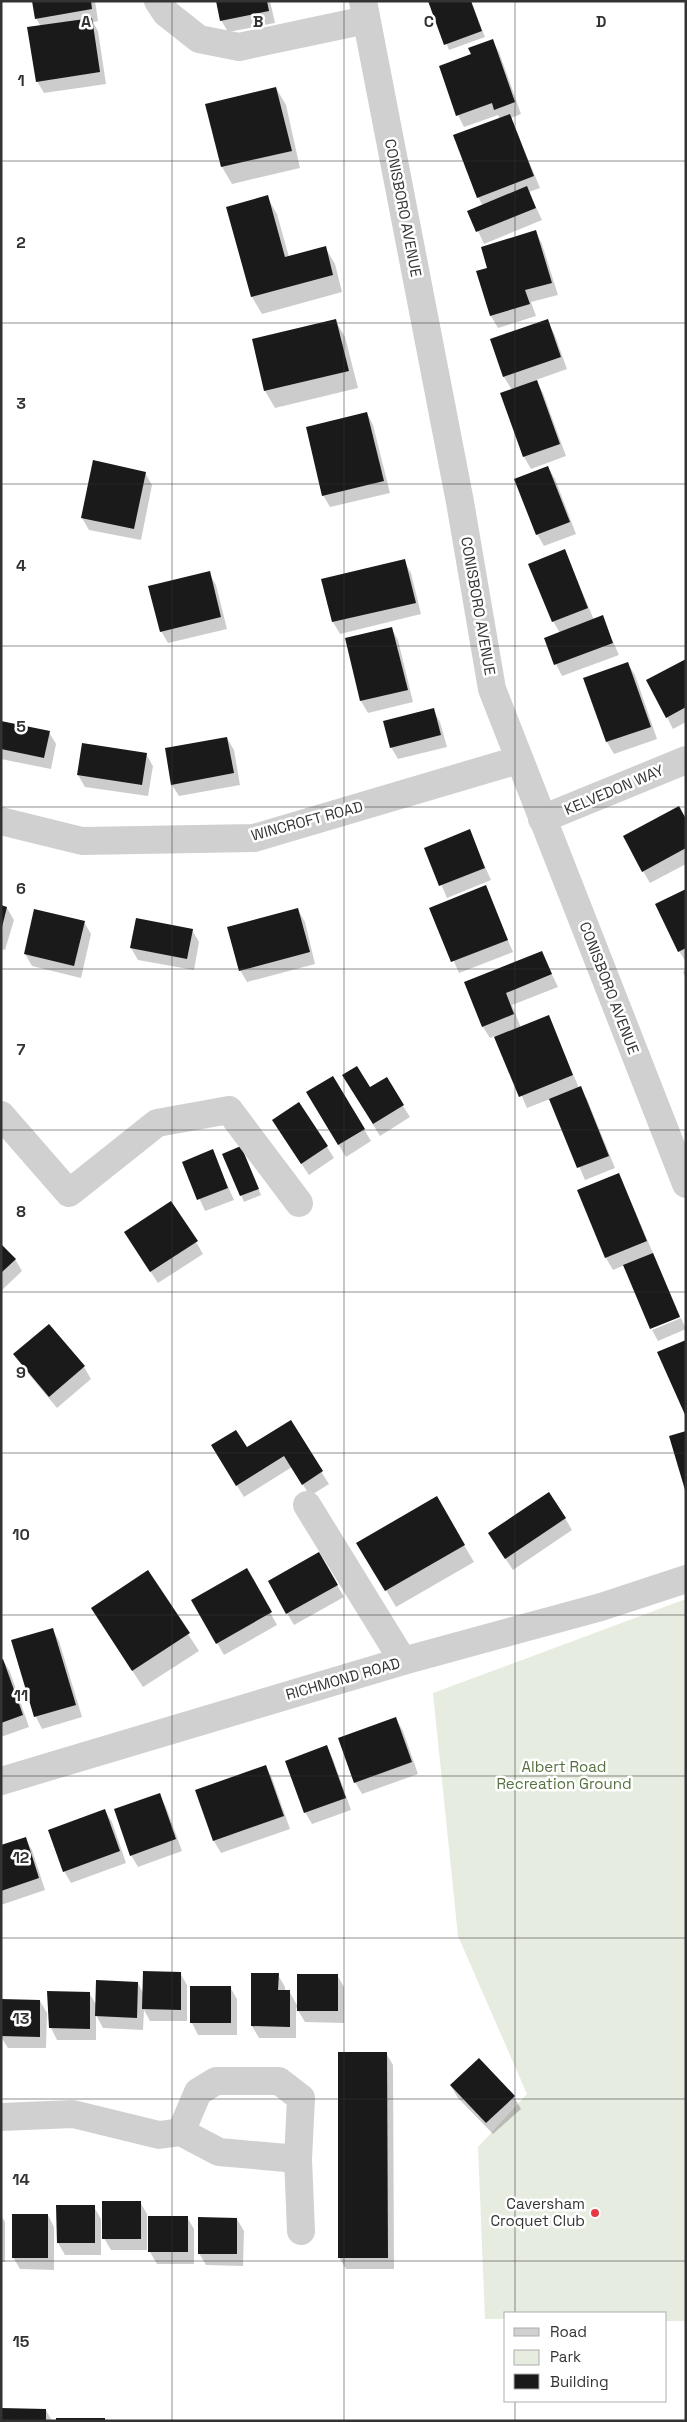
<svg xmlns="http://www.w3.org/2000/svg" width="687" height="2422" font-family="'Space Grotesk',sans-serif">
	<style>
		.green { fill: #e6ecdf }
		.shadow { fill: #0003 }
		.building { fill: #1a1a1a }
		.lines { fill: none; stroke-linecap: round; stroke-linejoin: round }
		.street { stroke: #d0d0d0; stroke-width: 28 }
		.grid { fill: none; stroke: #333; stroke-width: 1; stroke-opacity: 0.55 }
		.poi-dot { fill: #e63946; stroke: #fff; stroke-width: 2 }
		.labels { text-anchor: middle; stroke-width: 5; stroke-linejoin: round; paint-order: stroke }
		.street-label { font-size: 15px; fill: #333; stroke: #fff }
		.park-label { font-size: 15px; fill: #56703f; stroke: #fff }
		.poi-label { font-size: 15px; fill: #333; stroke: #fff; text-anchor: end }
		.grid-label { font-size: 16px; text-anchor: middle; font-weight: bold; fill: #333; stroke: #fff; stroke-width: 5; stroke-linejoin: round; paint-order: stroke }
	</style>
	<rect width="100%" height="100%" fill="#fff"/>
	<!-- green -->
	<path class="green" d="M686,1599V2321H666V2313H506V2319H485L478,2147L527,2094L458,1936L433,1693Z"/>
	<!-- shadow -->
	<g class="shadow">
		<path d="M33,1H95L98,21L93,22L98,31L106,84L44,93L37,81L41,27L36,18Z"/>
		<path d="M218,1H270L275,23L228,32L221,20Z"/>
		<path d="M429,1H471L485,37L449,50Z"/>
		<path d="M492,40L499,52L521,114L511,118L540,188L529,192L542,220L484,244L469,211L483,206L478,197L500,119L498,115L464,127L458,115L472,55Z"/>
		<path d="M276,88L286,105L300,168L232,184L222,167L207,105Z"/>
		<path d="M267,197L277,214L289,257L325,247L335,264L342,292L262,314L252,297L228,208Z"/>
		<path d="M536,232L542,244L558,295L531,302L536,316L498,328L491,316L478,272L488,269Z"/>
		<path d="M335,320L345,337L358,388L275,408L265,391L253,340Z"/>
		<path d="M547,321L554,333L567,369L536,380L543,393L566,456L531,469L524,457L502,394L512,390L504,377L492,340Z"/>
		<path d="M367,413L373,425L390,493L330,507L323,495Z"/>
		<path d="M548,467L555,479L576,534L544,546L537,534Z"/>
		<path d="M145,473L152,485L141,540L89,530L82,518Z"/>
		<path d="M565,551L594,620L602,617L619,655L562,676L556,664L560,633L553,621Z"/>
		<path d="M404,561L411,573L421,614L340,634L333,622L323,580Z"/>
		<path d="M209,573L216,585L227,629L168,643L161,631Z"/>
		<path d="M392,629L398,640L413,702L368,713L361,701L346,639Z"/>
		<path d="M686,662V722L673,729L667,717Z"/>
		<path d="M628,664L635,675L657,739L614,754L607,742L585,679Z"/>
		<path d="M433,710L440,722L447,747L398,759L391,747Z"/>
		<path d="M1,722L49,732L56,744L51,769L1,759Z"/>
		<path d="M227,738L234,750L240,785L179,796L172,785Z"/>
		<path d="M146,754L153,766L148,796L85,787L78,775Z"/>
		<path d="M686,820V864L650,883L643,871Z"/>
		<path d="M469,831L491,880L447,898L426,848Z"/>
		<path d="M485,887L513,952L459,973L431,909Z"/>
		<path d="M686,891V962L679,951Z"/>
		<path d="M1,906L7,908L14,920L5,950L1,949Z"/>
		<path d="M298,910L305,922L315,964L247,982L240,970Z"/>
		<path d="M84,922L91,934L81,978L32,966L25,954Z"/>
		<path d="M192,930L199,942L194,970L138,960L131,948Z"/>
		<path d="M541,952L558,987L512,1005L521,1028L548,1017L579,1088L587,1099L615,1168L585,1180L550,1099L527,1108L495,1036L490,1038L483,1027L466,983Z"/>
		<path d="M686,970V979L683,972Z"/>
		<path d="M333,1077L371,1141L346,1157L307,1093Z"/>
		<path d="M386,1079L410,1117L380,1136L350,1087L370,1088Z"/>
		<path d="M280,1132L327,1147L334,1158L309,1175Z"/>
		<path d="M212,1151L234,1200L205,1211L183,1162Z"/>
		<path d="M244,1154L261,1195L244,1202L224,1155Z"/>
		<path d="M619,1174L680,1316L651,1328L625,1265L613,1270L606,1258L579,1190Z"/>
		<path d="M196,1242L203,1254L158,1283L132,1244Z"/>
		<path d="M1,1246L15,1259L22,1271L1,1291Z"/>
		<path d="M681,1318L686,1329L658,1341L652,1330Z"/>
		<path d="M49,1325L84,1367L91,1379L57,1408L22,1366L15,1354Z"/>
		<path d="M290,1422L329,1484L310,1496L292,1467L244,1497L219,1457L247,1449Z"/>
		<path d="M436,1498L474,1562L396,1607L358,1543Z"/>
		<path d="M565,1518L572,1530L513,1570L496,1545Z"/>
		<path d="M319,1554L344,1597L294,1625L269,1582Z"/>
		<path d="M247,1570L277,1625L224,1655L193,1601Z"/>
		<path d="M148,1572L199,1651L143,1687L92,1609Z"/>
		<path d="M52,1629L59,1641L82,1717L42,1729L36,1717L13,1641Z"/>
		<path d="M3,1660L10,1672L29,1727L1,1737Z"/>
		<path d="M396,1719L403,1731L418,1774L362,1794L355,1782Z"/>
		<path d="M327,1747L333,1759L351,1810L312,1824L305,1812Z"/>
		<path d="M265,1766L272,1778L290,1829L221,1853L214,1841L196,1791Z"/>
		<path d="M159,1795L166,1807L182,1851L138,1867L131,1855Z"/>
		<path d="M105,1811L112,1822L126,1863L71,1883L64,1871Z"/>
		<path d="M25,1839L32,1850L45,1890L1,1905V1847Z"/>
		<path d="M180,1973L187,1985V2021H150L144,2010L143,2030L103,2028L96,2015V2040H57L51,2028L89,1993L97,2006L138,1983L143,1993Z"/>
		<path d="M252,1974L278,1975L285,1987V1991H289L298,2007L337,1975L344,1987V2023L305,2022L296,2007V2038H259L252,2026Z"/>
		<path d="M191,1987H230L237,1999V2035H198L192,2023Z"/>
		<path d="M1,2000L40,2001L47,2013L46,2048H8L1,2037Z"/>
		<path d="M386,2053L393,2065L394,2269H346L339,2257Z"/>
		<path d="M451,2086L514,2097L521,2109L493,2134L458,2098Z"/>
		<path d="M140,2202L147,2214V2250H111L104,2238Z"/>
		<path d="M94,2207L101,2219V2255H65L58,2243Z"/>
		<path d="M1,2215L5,2222V2262H1Z"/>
		<path d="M48,2215L54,2227V2270L20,2269L13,2257Z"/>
		<path d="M187,2217L194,2229V2264H157L150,2252Z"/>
		<path d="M237,2219L244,2231L243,2266L206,2265L199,2253Z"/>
		<path d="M46,2410L52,2421H1Z"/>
	</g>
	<!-- building -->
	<g class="building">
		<path d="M32,1H91L92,9L35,19Z"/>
		<path d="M216,1H267L269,11L220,21Z"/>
		<path d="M428,1H471L482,31L444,45Z"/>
		<path d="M92,18L100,72L36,82L27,27Z"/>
		<path d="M493,39L515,102L494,110L492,103L456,116L439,66L471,54L468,48Z"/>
		<path d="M276,87L292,151L221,167L205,104Z"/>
		<path d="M510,114L534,176L477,198L453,135Z"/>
		<path d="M527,186L536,208L476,232L467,211Z"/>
		<path d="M268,195L285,257L326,246L333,275L251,297L226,207Z"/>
		<path d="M536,230L552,283L525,290L530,304L490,316L476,271L487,268L481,247Z"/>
		<path d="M336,319L349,371L264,391L252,339Z"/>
		<path d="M548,319L561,357L503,377L490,339Z"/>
		<path d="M537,380L560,444L523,457L500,393Z"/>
		<path d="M367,412L384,481L322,496L306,427Z"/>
		<path d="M93,460L146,472L134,529L81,518Z"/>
		<path d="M548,466L570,522L536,535L514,479Z"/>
		<path d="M565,549L588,608L552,622L528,564Z"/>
		<path d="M405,559L416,603L332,622L321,579Z"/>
		<path d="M210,571L221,617L160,632L148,586Z"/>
		<path d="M603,615L613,643L554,665L544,638Z"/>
		<path d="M392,627L408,690L360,701L345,638Z"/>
		<path d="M686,659V707L666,718L646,680Z"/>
		<path d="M628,662L651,727L606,742L583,678Z"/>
		<path d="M434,708L441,735L390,748L383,721Z"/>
		<path d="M1,721L50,731L44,758L1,749Z"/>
		<path d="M227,737L234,773L171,785L165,748Z"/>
		<path d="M82,743L147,753L142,785L77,775Z"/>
		<path d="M679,806L686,819V848L642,872L623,836Z"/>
		<path d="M470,829L485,868L439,886L424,848Z"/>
		<path d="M486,885L508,940L451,962L429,908Z"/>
		<path d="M686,889V948L678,952L655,904Z"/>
		<path d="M1,905L7,907L2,927H1Z"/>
		<path d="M298,908L310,952L239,971L227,927Z"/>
		<path d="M34,909L85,921L74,966L24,954Z"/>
		<path d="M136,918L193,929L187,959L130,948Z"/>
		<path d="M542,951L552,974L506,993L514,1014L482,1027L464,982Z"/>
		<path d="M549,1015L573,1075L519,1097L494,1037Z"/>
		<path d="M357,1066L370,1087L387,1077L404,1105L373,1124L342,1075Z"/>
		<path d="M333,1076L365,1129L338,1145L306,1092Z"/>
		<path d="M581,1086L609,1156L577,1168L549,1099Z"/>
		<path d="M299,1102L328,1146L301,1164L272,1120Z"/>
		<path d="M241,1146L259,1189L240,1196L222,1154Z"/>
		<path d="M213,1149L228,1188L197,1200L182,1162Z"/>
		<path d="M619,1173L647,1241L605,1258L577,1190Z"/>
		<path d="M171,1201L198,1241L150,1272L124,1232Z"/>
		<path d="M1,1244L16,1259L1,1273Z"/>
		<path d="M653,1253L680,1317L650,1329L623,1265Z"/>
		<path d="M49,1324L85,1366L49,1397L13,1354Z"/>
		<path d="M686,1340V1417L657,1352Z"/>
		<path d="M291,1420L323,1471L302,1485L284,1456L236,1486L211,1445L236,1430L247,1447Z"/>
		<path d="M686,1431V1490H685L669,1436Z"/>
		<path d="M549,1492L566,1518L505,1559L488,1533Z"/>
		<path d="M437,1496L465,1545L385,1591L356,1543Z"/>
		<path d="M319,1552L338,1585L286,1614L268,1581Z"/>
		<path d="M247,1568L272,1612L216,1644L191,1600Z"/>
		<path d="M148,1570L190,1633L132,1671L91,1608Z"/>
		<path d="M53,1628L76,1705L34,1717L11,1640Z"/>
		<path d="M3,1659L23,1715L1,1723V1660Z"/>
		<path d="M396,1717L412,1762L354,1783L338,1738Z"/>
		<path d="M327,1745L346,1798L304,1813L285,1761Z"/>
		<path d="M266,1765L284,1816L213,1841L195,1790Z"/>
		<path d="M160,1793L176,1839L130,1856L114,1809Z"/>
		<path d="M105,1809L120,1851L63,1872L48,1830Z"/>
		<path d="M26,1837L39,1878L1,1891V1845Z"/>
		<path d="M143,1971L181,1972V2010L142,2009Z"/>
		<path d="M251,1973H279L278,1990H290V2027L251,2026Z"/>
		<rect x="297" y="1974" width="41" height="37"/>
		<path d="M96,1980L138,1982L137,2018L95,2016Z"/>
		<rect x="190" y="1986" width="41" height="37"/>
		<path d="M47,1991L90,1992V2029L49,2028Z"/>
		<path d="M1,1999L40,2000V2037L1,2036Z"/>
		<path d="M338,2052H387L388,2258H338Z"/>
		<path d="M479,2058L515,2096L486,2123L450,2085Z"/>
		<rect x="102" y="2201" width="39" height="38"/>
		<path d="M56,2205H95V2243H57Z"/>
		<rect x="12" y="2214" width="36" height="44"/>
		<rect x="148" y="2216" width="40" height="36"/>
		<path d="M198,2217L237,2218V2254H198Z"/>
		<path d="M1,2408L46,2409V2421H1Z"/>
		<rect x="56" y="2418" width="49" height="3"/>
	</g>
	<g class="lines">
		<!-- street -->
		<g class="street">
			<path d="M158,1L166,13L199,39L239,47L366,20"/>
			<path d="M363,1L460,502L492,689L686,1184"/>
			<path d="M542,819L686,760"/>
			<path d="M1,821L82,841L254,838L518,760"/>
			<path d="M1,1115L69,1193L157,1123L229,1110L299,1203"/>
			<path d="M307,1505L403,1661"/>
			<path d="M1,1781L403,1661L601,1607L686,1579"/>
			<path d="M1,2117L73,2114L159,2135L181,2132L219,2152L298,2159L301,2098L279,2081H216L198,2092L181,2132"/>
			<path d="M298,2159L301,2231"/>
		</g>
	</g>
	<!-- grid -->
	<path class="grid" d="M172,1V2421M344,1V2421M515,1V2313M1,161H686M1,323H686M1,484H686M1,646H686M1,807H686M1,969H686M1,1130H686M1,1292H686M1,1453H686M1,1615H686M1,1776H686M1,1938H686M1,2099H686M1,2261H686M515,2401V2421"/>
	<!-- markers -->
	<circle class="poi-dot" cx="595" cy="2213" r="5"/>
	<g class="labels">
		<!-- street labels -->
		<g class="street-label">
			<text transform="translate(403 208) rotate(79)" y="5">CONISBORO AVENUE</text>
			<text transform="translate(478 606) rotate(80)" y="5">CONISBORO AVENUE</text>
			<text transform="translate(614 790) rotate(-23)" y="5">KELVEDON WAY</text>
			<text transform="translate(307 821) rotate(-15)" y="5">WINCROFT ROAD</text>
			<text transform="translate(609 988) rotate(69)" y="5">CONISBORO AVENUE</text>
			<text transform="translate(343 1679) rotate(-16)" y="5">RICHMOND ROAD</text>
		</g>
		<!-- park labels -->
		<g class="park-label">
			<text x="564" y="1772">Albert Road<tspan x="564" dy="17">Recreation Ground</tspan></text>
		</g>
		<!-- poi labels -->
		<g class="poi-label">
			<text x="585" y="2209">Caversham<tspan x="585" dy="17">Croquet Club</tspan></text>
		</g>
	</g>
	<g class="grid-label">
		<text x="86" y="27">A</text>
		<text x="258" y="27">B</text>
		<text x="429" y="27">C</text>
		<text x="601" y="27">D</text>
		<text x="21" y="86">1</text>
		<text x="21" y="248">2</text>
		<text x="21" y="409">3</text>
		<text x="21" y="571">4</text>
		<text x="21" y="732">5</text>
		<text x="21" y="894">6</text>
		<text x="21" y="1055">7</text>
		<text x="21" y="1217">8</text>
		<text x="21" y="1378">9</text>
		<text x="21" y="1540">10</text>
		<text x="21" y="1701">11</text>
		<text x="21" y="1863">12</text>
		<text x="21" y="2024">13</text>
		<text x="21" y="2185">14</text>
		<text x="21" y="2347">15</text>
	</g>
	<!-- border -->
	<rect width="687" height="2422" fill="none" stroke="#333333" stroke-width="5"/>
	<!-- legend -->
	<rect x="504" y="2312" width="162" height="90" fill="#ffffff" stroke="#adadad"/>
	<rect x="514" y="2328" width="25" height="8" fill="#d0d0d0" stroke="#adadad"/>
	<text x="550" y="2337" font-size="15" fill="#333333">Road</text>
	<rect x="514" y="2350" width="25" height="15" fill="#e6ecdf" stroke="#adadad"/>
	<text x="550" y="2362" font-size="15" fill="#333333">Park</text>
	<rect x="514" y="2374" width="25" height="15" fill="#1a1a1a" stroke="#adadad"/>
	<text x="550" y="2387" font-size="15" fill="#333333">Building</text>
</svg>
